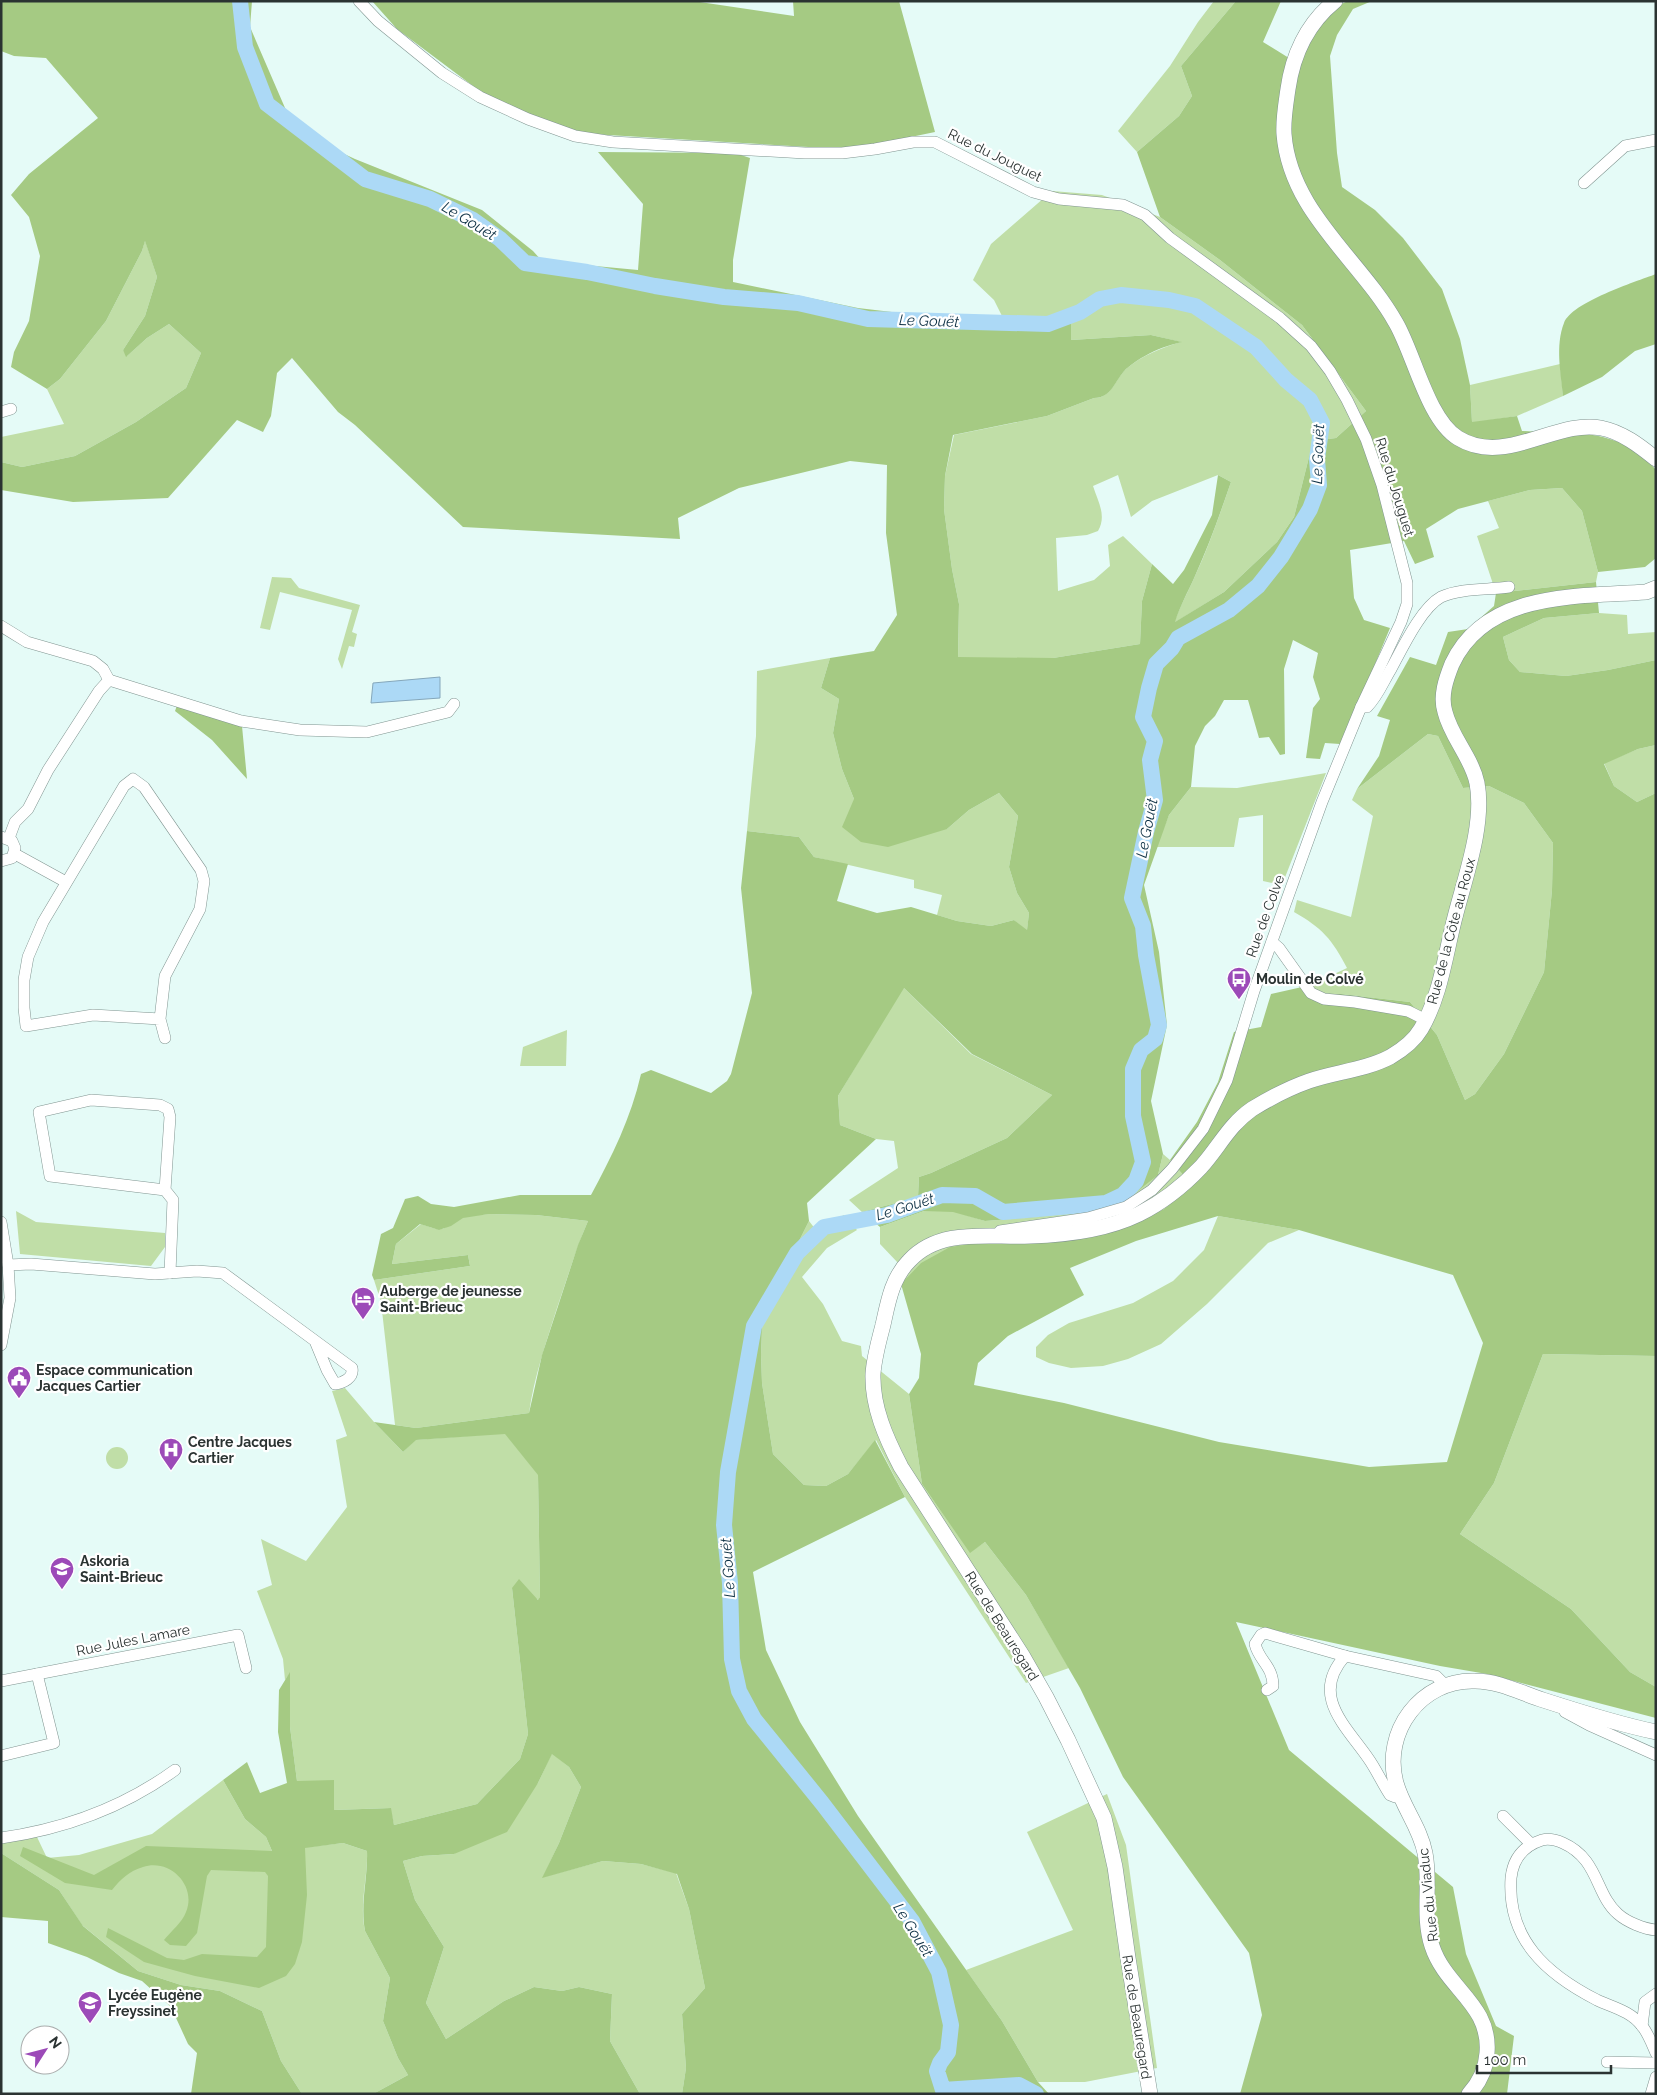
<svg xmlns="http://www.w3.org/2000/svg" width="1657" height="2095" font-family="Raleway,sans-serif">
	<style>
		.green { fill: #c0dea7 }
		.forest { fill: #a5ca83; fill-rule: evenodd }
		.water { fill: #acd9f6; stroke: #85a7bb }
		.lines { fill: none; stroke-linecap: round; stroke-linejoin: round }
		.river { stroke: #acd9f6; stroke-width: 16 }
		.minor-casing { stroke: #819591; stroke-width: 12 }
		.major-casing { stroke: #819591; stroke-width: 16 }
		.minor { stroke: #fff; stroke-width: 11 }
		.major { stroke: #fff; stroke-width: 15 }
		.labels { text-anchor: middle; stroke-width: 4.5; stroke-linejoin: round; paint-order: stroke }
		.street-label { font-size: 14px; fill: #2b3332; stroke: #fff }
		.poi-label { font-size: 14px; font-weight: bold; fill: #2b3332; stroke: #fff; text-anchor: start }
		.water-label { font-size: 15px; font-style: italic; fill: #0f3246; stroke: #fff }
	</style>
	<rect width="100%" height="100%" fill="#e5fbf7"/>
	<!-- green -->
	<g class="green">
		<path d="M1214,1H1236L1181,66L1192,96L1179,116L1137,152L1118,131L1170,66L1198,22Z"/>
		<path d="M1052,191L1102,195L1160,217L1220,260L1302,325L1366,411L1336,438L1313,441L1294,517L1277,542L1224,592L1174,623C1180,606 1188,592 1195,576C1209,546 1220,514 1231,482L1218,475L1152,501L1131,517L1118,475L1093,486C1098,502 1107,515 1098,531L1087,535L1056,538L1058,591L1094,580L1110,566L1108,545L1123,536L1152,564L1142,601L1140,644L1053,658H958L959,604L952,569L944,509L945,476L954,435L1047,416L1094,398C1112,398 1115,379 1127,368C1143,355 1161,348 1181,342L1151,335L1071,340V323L1005,322L994,300L973,280L991,244Z"/>
		<path d="M145,240L157,277L145,316L123,350L127,356L147,338L169,324L201,353L186,388L136,422L75,456L22,467L1,462V437L64,424L47,389L60,379L106,321L142,251Z"/>
		<path d="M1560,364L1563,396L1517,416L1472,423L1470,385Z"/>
		<path d="M1562,488L1582,511L1598,572L1596,582L1496,593L1477,536L1499,528L1488,501L1530,490Z"/>
		<path d="M272,577L291,578L299,588L360,605L352,632L357,634L354,647L349,646L342,669L338,659L352,610L280,592L270,630L260,628Z"/>
		<path d="M1599,613L1627,615L1628,634L1656,632V660L1608,670L1566,676L1520,672L1509,660L1503,637L1544,618Z"/>
		<path d="M830,658L821,688L839,699L833,733L842,769L854,799L947,829L969,810L999,793L1018,816L1009,867L1017,893L1029,913L1027,931L1014,920L991,926L957,921L937,915L942,895L914,888V880L814,857L799,837L747,831L756,736L757,671Z"/>
		<path d="M1428,734L1438,736L1463,788L1489,786L1524,803L1553,843L1552,890L1544,972L1504,1054L1475,1094L1465,1100L1437,1035L1410,1002L1341,994H1319L1311,985L1347,968C1332,939 1322,928 1294,912L1297,900L1351,917L1373,816L1352,800L1357,789Z"/>
		<path d="M1656,745V793L1637,802L1614,786L1604,763L1638,749Z"/>
		<path d="M1326,773L1282,885L1263,881V815L1239,818L1234,847H1156L1169,815L1191,787L1237,788Z"/>
		<path d="M903,987L971,1054L1052,1095L1007,1138L931,1173L919,1177L918,1197L862,1212L849,1200L898,1168L894,1141L876,1139L840,1125L838,1096Z"/>
		<path d="M567,1030L566,1066H520L523,1047Z"/>
		<path d="M1163,1154L1170,1160L1192,1185L1164,1209L1116,1231L1039,1243L984,1242L901,1284L899,1264L880,1244V1227L924,1211H953L985,1221L1039,1217L1098,1209L1158,1175Z"/>
		<path d="M16,1211L36,1222L165,1233V1247L151,1266L20,1254Z"/>
		<path d="M489,1214L536,1215L588,1221C576,1249 567,1279 557,1308C546,1343 534,1377 529,1413L416,1428L395,1425L381,1302L374,1280L470,1266L468,1255L392,1264L396,1244L421,1224C447,1233 439,1230 461,1218C469,1215 481,1215 489,1214Z"/>
		<path d="M844,1215L857,1230L827,1248L802,1277L823,1304L842,1341L861,1346L862,1356L909,1394L922,1484L970,1552L985,1542L1026,1595L1069,1668L1026,1683L905,1497L876,1440L848,1474L826,1486L804,1485L773,1454L762,1383L761,1355L763,1302L796,1247L809,1221L816,1230Z"/>
		<path d="M1218,1216L1299,1230L1268,1243L1207,1304L1161,1344L1128,1359L1103,1366L1071,1368L1049,1363L1036,1357V1347L1048,1335L1069,1323L1133,1303L1173,1281L1204,1250Z"/>
		<path d="M1543,1354L1656,1356V1687L1630,1672L1571,1609L1460,1534L1494,1483Z"/>
		<path d="M345,1388L374,1422L403,1452L415,1440L505,1433L538,1474L540,1597L539,1600L512,1588L528,1734L520,1759L477,1804L394,1825L390,1808L334,1810L297,1781L290,1727V1673L285,1680L283,1659L257,1591L272,1585L261,1539L306,1561L347,1507L336,1440L347,1436L332,1391Z"/>
		<circle cx="117" cy="1458" r="11"/>
		<path d="M552,1753L569,1767L581,1787L559,1843L543,1877L603,1861L641,1864L676,1873L689,1909L705,1988L682,2014L686,2068L682,2094H640L610,2041L612,1994L579,1987L562,1991L534,1987L504,2001L446,2039L426,2003L444,1947L415,1900L403,1861L422,1856L454,1854L538,1783Z"/>
		<path d="M223,1780L245,1819L266,1837L272,1851L343,1843L367,1851C368,1878 359,1904 365,1931L390,1978L383,2021L398,2058L408,2075L373,2094H302L281,2061L262,2011L220,1991L181,1985L138,1971L82,1925L59,1890L1,1853V1841L37,1837L47,1858L79,1855L152,1834Z"/>
		<path d="M1107,1794L1126,1845L1157,2068L1085,2082H1038L1002,2021L966,1970L1073,1930L1027,1832Z"/>
	</g>
	<!-- forest -->
	<g class="forest">
		<path d="M1,1H252L250,27L295,131L355,159L482,210L533,251L542,261L638,270L643,204L598,152L735,153L750,158L733,260V282L858,308L977,322L1071,323V340L1151,335L1182,342C1169,345 1157,349 1145,356C1139,359 1132,364 1126,369C1115,380 1112,398 1094,398L1047,416L953,435L945,476L944,509L952,569L959,604L958,657L1053,658L1140,644L1142,601L1152,564L1173,584L1184,570L1212,515L1218,475L1231,482C1220,514 1209,545 1195,576C1188,592 1180,606 1175,622L1224,592L1277,542L1294,517L1313,441L1336,438L1366,411L1302,325L1220,260L1160,217L1137,152L1179,116L1192,96L1181,66L1236,1H1281L1263,42L1297,63C1306,46 1329,5 1349,1C1356,0 1365,1 1372,1L1353,9L1337,35L1330,56L1337,153L1342,187L1375,210L1403,238L1442,289L1460,339L1470,385L1472,422L1517,416L1522,431C1572,434 1621,427 1656,470V558L1645,567L1598,572L1582,511L1562,488L1530,490L1458,509L1426,529L1434,557L1415,564L1404,541L1350,550L1354,598L1364,620L1390,628L1356,710L1340,744L1325,743L1320,759L1306,758L1313,708L1320,699L1313,677L1318,653L1293,640L1284,669L1285,754L1280,755L1269,737L1259,738L1248,700H1224L1215,716L1205,726L1195,746L1191,787L1169,815L1144,885L1159,952L1167,1025L1151,1101L1163,1154L1158,1175L1126,1200L1098,1209L1039,1217L985,1221L953,1212L924,1211L880,1227L862,1212L918,1197L919,1177L931,1173L1007,1138L1052,1095L972,1054L904,988L838,1096L840,1125L876,1139L807,1203L809,1221L796,1247L763,1302L761,1355L762,1383L773,1454L804,1485L826,1486L848,1474L875,1440L905,1497L753,1572L766,1650L800,1722L858,1816L1002,2021L1038,2082L1049,2094H682L686,2068L682,2014L705,1988L689,1909L677,1874L641,1864L603,1861L542,1878L559,1843L581,1787L569,1767L552,1754L538,1783L507,1832L454,1854L422,1856L403,1861L415,1900L444,1947L426,2003L446,2039L504,2001L534,1987L562,1991L579,1987L612,1994L610,2041L640,2094H373L408,2075L398,2058L383,2021L390,1978L365,1931C360,1904 368,1878 367,1851L343,1843L305,1848L307,1895L302,1942L295,1964L286,1976L259,1988L195,1976L144,1962L106,1937L108,1928L167,1958L184,1960L202,1954L257,1957L266,1947L268,1876L265,1872L211,1870L207,1876L197,1933L186,1946L170,1945L164,1940C171,1931 182,1923 186,1912C197,1886 170,1858 143,1867C129,1871 121,1879 112,1890L65,1883L20,1856L23,1847L94,1875L146,1846L272,1851L266,1837L245,1819L223,1780L247,1762L260,1793L287,1783L278,1732L279,1690L290,1672V1727L297,1781L334,1780V1810L391,1808L394,1825L477,1804L520,1759L528,1734L512,1588L519,1579L538,1600L540,1597L538,1475L505,1434L416,1440L403,1452L374,1422L416,1428L529,1413L542,1355L578,1245L588,1221L536,1215L489,1214L463,1218L451,1226L439,1230L420,1224L396,1244L392,1264L468,1255L470,1266L374,1280L372,1275L381,1234L393,1228L405,1199L418,1196L431,1204L454,1207L520,1195H591C612,1156 631,1118 641,1074L651,1070L711,1093L727,1081L731,1074L752,993L741,888L747,831L799,837L814,857L848,864L837,901L877,913L911,907L957,921L991,926L1014,920L1027,930L1029,913L1017,893L1009,867L1018,816L999,793L969,810L947,829L888,847L861,842L842,827L854,799L842,769L833,733L839,699L821,688L830,658L874,651L897,615L886,533L887,465L850,461L739,488L678,518L680,539L463,527L355,425L338,412L292,358L277,373L271,416L263,432L237,420L168,498L73,502L1,490V462L22,467L75,456L136,422L186,388L201,353L169,324L147,338L126,357L123,350L145,316L157,277L145,241L142,251L106,321L60,379L47,389L11,367L14,352L29,321L40,256L29,217L11,195L29,174L98,118L46,58L14,56L1,51Z"/>
		<path d="M372,1H693L794,16L793,1H899L935,132L872,145L842,149L574,133L485,95L397,29Z"/>
		<path d="M1656,274V344L1635,351L1602,377L1563,396C1561,373 1555,346 1564,323C1572,302 1635,282 1656,274Z"/>
		<path d="M1596,582L1599,613L1544,618L1503,637L1509,660L1520,672L1566,676L1608,670L1656,660V745L1638,749L1604,764L1614,786L1637,802L1656,793V1356L1543,1354L1494,1483L1460,1534L1571,1609L1630,1672L1656,1687V1718L1487,1674L1440,1666L1236,1622L1289,1750L1453,1887L1466,1954L1496,2026L1514,2036L1507,2094H1240L1262,2015L1249,1953L1123,1777L1080,1688L1026,1595L985,1542L970,1553L922,1484L909,1394L919,1378L921,1354L901,1284L921,1263L950,1247L984,1242L1039,1243L1116,1231L1164,1209L1192,1185L1170,1160L1197,1122L1218,1082L1234,1032L1261,1027L1271,994L1311,985L1319,994H1341L1410,1002L1437,1035L1465,1100L1475,1094L1504,1054L1544,972L1552,890L1553,843L1524,803L1489,786L1463,788L1438,736L1428,734L1357,789L1379,756L1390,720L1377,716L1410,657L1436,665L1448,632L1468,629L1494,606L1496,593ZM1218,1216L1299,1230L1453,1275L1483,1343L1447,1462L1369,1467L1219,1442L1064,1403L974,1385L978,1363L1008,1336L1084,1295L1070,1268L1136,1241Z"/>
		<path d="M180,697L242,726L247,779L212,740L175,711Z"/>
		<path d="M1,1853L59,1890L83,1926L138,1971L181,1985L220,1991L262,2011L281,2061L302,2094H191L197,2053L188,2044L171,2007L142,1981L119,1973L87,1957L48,1943V1921L1,1917Z"/>
	</g>
	<!-- water -->
	<path class="water" d="M440,677V698L371,703L373,683Z"/>
	<g class="lines">
		<!-- river -->
		<path class="river" d="M240,1L245,47L267,104L365,179L430,199L473,220L500,239L525,263L587,272L655,286L724,297L798,303L868,319L1048,324L1080,312L1100,299L1121,295L1169,300L1195,306L1256,347L1286,380L1310,400L1322,423L1317,459L1319,485L1310,509L1281,557L1258,586L1229,610L1178,638L1172,648L1156,664L1149,688L1143,717L1155,741L1150,760L1155,800L1146,832L1132,898L1143,926L1146,955L1159,1025L1155,1039L1141,1050L1133,1069V1116L1143,1162L1136,1181L1123,1195L1106,1203L1003,1212L975,1196L942,1195L887,1215L824,1227L797,1253L754,1326L728,1472L724,1525L730,1583L732,1659L739,1691L754,1719L822,1803L912,1921L939,1972L951,2025L948,2052L940,2063L937,2071L943,2090L1019,2085L1036,2094"/>
		<defs>
			<g id="minor">
				<path d="M359,1L378,21L442,73L480,97L528,119L575,136L613,142L805,153H842L875,149L913,142H935L1033,192L1059,199L1123,205L1145,215L1170,238L1280,318L1311,346L1330,371L1347,400L1366,439L1382,485L1407,583V604L1401,622L1361,707L1322,802L1254,991L1227,1080L1203,1129L1172,1169L1152,1190L1126,1207L1088,1218L1000,1231"/>
				<path d="M1584,183L1625,146L1656,140"/>
				<path d="M1,412L11,409"/>
				<path d="M1,626L27,642L93,661L103,669L109,680"/>
				<path d="M109,680L241,721L300,730L367,732L448,712L454,704"/>
				<path d="M1361,707H1367C1378,696 1383,682 1391,669C1402,649 1421,608 1441,597C1461,588 1488,590 1509,587"/>
				<path d="M1,837L12,841L15,848L12,858L1,861"/>
				<path d="M9,838L15,822L28,809L48,770L99,691L109,680"/>
				<path d="M15,854L66,882"/>
				<path d="M1272,942L1279,948L1311,993L1324,999L1355,1002L1408,1011L1426,1020"/>
				<path d="M160,1019L93,1015L26,1026L24,1008V980L28,957L43,922L124,786L133,779L144,787L201,870L204,881L200,909L165,976L160,1019L165,1038"/>
				<path d="M165,1190L170,1117L168,1109L160,1105L91,1100L39,1112L50,1176L165,1190L173,1200L170,1273"/>
				<path d="M1,1222L8,1265L10,1298L1,1345"/>
				<path d="M8,1265L31,1264L155,1274L197,1271L223,1273L352,1368C354,1378 343,1383 335,1384L327,1370L315,1341"/>
				<path d="M1,1681L238,1635L246,1668"/>
				<path d="M1267,1690L1273,1686C1273,1666 1259,1661 1255,1644L1261,1635L1265,1633L1345,1656"/>
				<path d="M1565,1712L1589,1725L1656,1755"/>
				<path d="M1,1756L54,1743L37,1674"/>
				<path d="M1400,1794L1395,1797L1390,1795C1382,1783 1376,1769 1368,1758C1345,1725 1310,1695 1345,1656L1436,1676L1445,1685"/>
				<path d="M1503,1816L1531,1844"/>
				<path d="M1,1838C64,1829 124,1807 175,1770"/>
				<path d="M1656,1930C1644,1929 1627,1922 1618,1914C1595,1894 1599,1859 1563,1843C1556,1840 1550,1838 1542,1840C1523,1846 1513,1859 1511,1878C1507,1939 1546,1974 1597,2000C1612,2007 1631,2011 1642,2026C1648,2033 1652,2044 1656,2053"/>
				<path d="M1642,2026L1645,2002L1656,1994"/>
				<path d="M1607,2062L1656,2063"/>
				<path d="M1651,2094L1656,2077"/>
			</g>
			<g id="major">
				<path d="M1335,1C1308,23 1293,54 1288,89C1286,103 1283,119 1284,134C1290,212 1360,259 1396,323C1414,354 1428,420 1458,438C1505,467 1556,419 1601,428C1622,432 1640,446 1656,459"/>
				<path d="M1150,2094L1128,1958L1115,1867L1104,1818L1068,1740L1046,1697L1022,1655L901,1467C886,1438 872,1407 873,1374C874,1358 879,1340 883,1325C888,1302 892,1278 909,1261C940,1227 989,1238 1030,1236C1066,1235 1106,1230 1139,1214C1163,1202 1183,1186 1201,1167C1219,1147 1229,1125 1252,1109C1270,1098 1289,1088 1309,1081C1335,1072 1365,1070 1390,1057C1402,1050 1414,1041 1421,1029C1440,997 1445,957 1454,921C1464,880 1485,825 1477,783C1472,758 1451,737 1445,712C1440,696 1446,679 1452,664C1486,591 1577,597 1646,592L1656,588"/>
				<path d="M1469,2094C1479,2083 1486,2069 1487,2053C1491,2004 1446,1989 1432,1946C1422,1916 1431,1883 1425,1853C1420,1827 1403,1808 1396,1783C1382,1732 1421,1679 1475,1681C1499,1681 1521,1693 1543,1700C1580,1712 1618,1724 1656,1732"/>
			</g>
		</defs>
		<!-- minor casing -->
		<use href="#minor" class="minor-casing"/>
		<!-- major casing -->
		<use href="#major" class="major-casing"/>
		<!-- minor -->
		<use href="#minor" class="minor"/>
		<!-- major -->
		<use href="#major" class="major"/>
	</g>
	<!-- icons -->
	<defs>
		<symbol id="bus-pin" viewBox="-11 -11 22 30"><path d="M0 17L-7.5 6A9.5 9.5 0 1 1 7.5 6Z" fill="#9c4ab8" stroke="#fff"/><path d="M-5-6H5V4H4V6H2V4H-2V6H-4V4H-5ZM-3.5-4V0h7V-4ZM-3.5 1.2v1.5H-2V1.2ZM2 1.2v1.5H3.5V1.2Z" fill="#fff"/></symbol>
		<symbol id="hotel-pin" viewBox="-11 -11 22 30"><path d="M0 17L-7.5 6A9.5 9.5 0 1 1 7.5 6Z" fill="#9c4ab8" stroke="#fff"/><path d="M-6-4.5h1.5V1H6V5H4.5V3h-9V5H-6ZM-4 0a1.8 1.8 0 1 1 3.6 0ZM.5 0V-2.5h3Q6-2.5 6 0Z" fill="#fff"/></symbol>
		<symbol id="civic-pin" viewBox="-11 -11 22 30"><path d="M0 17L-7.5 6A9.5 9.5 0 1 1 7.5 6Z" fill="#9c4ab8" stroke="#fff"/><path d="M-.6-6.5H3V-4.5H.6V-3L4-1V1h2V6H-6V1h2V-1L-.6-3ZM-1.2 2.5V6h2.4V2.5Z" fill="#fff"/></symbol>
		<symbol id="hospital-pin" viewBox="-11 -11 22 30"><path d="M0 17L-7.5 6A9.5 9.5 0 1 1 7.5 6Z" fill="#9c4ab8" stroke="#fff"/><path d="M-5-5h3v3.5h4V-5h3V5h-3V1.5h-4V5h-3Z" fill="#fff"/></symbol>
		<symbol id="university-pin" viewBox="-11 -11 22 30"><path d="M0 17L-7.5 6A9.5 9.5 0 1 1 7.5 6Z" fill="#9c4ab8" stroke="#fff"/><path d="M0-5L7-2L0 1L-7-2ZM-4 1L0 2.5L4 1V4Q0 6-4 4Z" fill="#fff"/></symbol>
		<symbol id="school-pin" viewBox="-11 -11 22 30"><path d="M0 17L-7.5 6A9.5 9.5 0 1 1 7.5 6Z" fill="#9c4ab8" stroke="#fff"/><path d="M0-5L7-2L0 1L-7-2ZM-4 1L0 2.5L4 1V4Q0 6-4 4Z" fill="#fff"/></symbol>
	</defs>
	<g fill-rule="evenodd">
		<use href="#bus-pin" x="1225" y="965" width="28" height="38"/>
		<use href="#hotel-pin" x="349" y="1285" width="28" height="38"/>
		<use href="#civic-pin" x="5" y="1364" width="28" height="38"/>
		<use href="#hospital-pin" x="157" y="1436" width="28" height="38"/>
		<use href="#university-pin" x="48" y="1555" width="28" height="38"/>
		<use href="#school-pin" x="76" y="1989" width="28" height="38"/>
	</g>
	<g class="labels">
		<!-- street labels -->
		<g class="street-label">
			<text transform="translate(995 155) rotate(26)" y="5">Rue du Jouguet</text>
			<text transform="translate(1395 487) rotate(73)" y="5">Rue du Jouguet</text>
			<text transform="translate(1265 916) rotate(-70)" y="5">Rue de Colve</text>
			<text transform="translate(1451 931) rotate(-75)" y="5">Rue de la Côte au Roux</text>
			<text transform="translate(1002 1626) rotate(58)" y="5">Rue de Beauregard</text>
			<text transform="translate(133 1640) rotate(-11)" y="5">Rue Jules Lamare</text>
			<text transform="translate(1428 1895) rotate(-96)" y="5">Rue du Viaduc</text>
			<text transform="translate(1137 2017) rotate(81)" y="5">Rue de Beauregard</text>
		</g>
		<!-- poi labels -->
		<g class="poi-label">
			<text x="1256" y="984">Moulin de Colvé</text>
			<text x="380" y="1296">Auberge de jeunesse<tspan x="380" dy="16">Saint-Brieuc</tspan></text>
			<text x="36" y="1375">Espace communication<tspan x="36" dy="16">Jacques Cartier</tspan></text>
			<text x="188" y="1447">Centre Jacques<tspan x="188" dy="16">Cartier</tspan></text>
			<text x="80" y="1566">Askoria<tspan x="80" dy="16">Saint-Brieuc</tspan></text>
			<text x="108" y="2000">Lycée Eugène<tspan x="108" dy="16">Freyssinet</tspan></text>
		</g>
		<!-- water labels -->
		<g class="water-label">
			<text transform="translate(469 221) rotate(31)" y="5">Le Gouët</text>
			<text transform="translate(929 321) rotate(2)" y="5">Le Gouët</text>
			<text transform="translate(1318 454) rotate(-88)" y="5">Le Gouët</text>
			<text transform="translate(1147 828) rotate(-79)" y="5">Le Gouët</text>
			<text transform="translate(905 1207) rotate(-17)" y="5">Le Gouët</text>
			<text transform="translate(728 1568) rotate(-94)" y="5">Le Gouët</text>
			<text transform="translate(913 1930) rotate(58)" y="5">Le Gouët</text>
		</g>
	</g>
	<!-- border -->
	<rect width="1657" height="2095" fill="none" stroke="#2b3332" stroke-width="5"/>
	<!-- north arrow -->
	<g transform="translate(45 2050) rotate(54)"><circle r="24" fill="#ffffff" stroke="#aaadad"/>
	<path d="M0-4L9 19L0 12L-9 19Z" fill="#9c4ab8"/>
	<text y="-8" font-size="14" font-weight="bold" text-anchor="middle" fill="#2b3332">N</text>
	</g>
	<!-- scale -->
	<path d="M1477 2065v8h134v-8" fill="none" stroke="#2b3332" stroke-width="2.5"/>
	<text x="1484" y="2065" font-size="15" fill="#2b3332" stroke="#ffffff" stroke-width="4" paint-order="stroke">100 m</text>
</svg>
